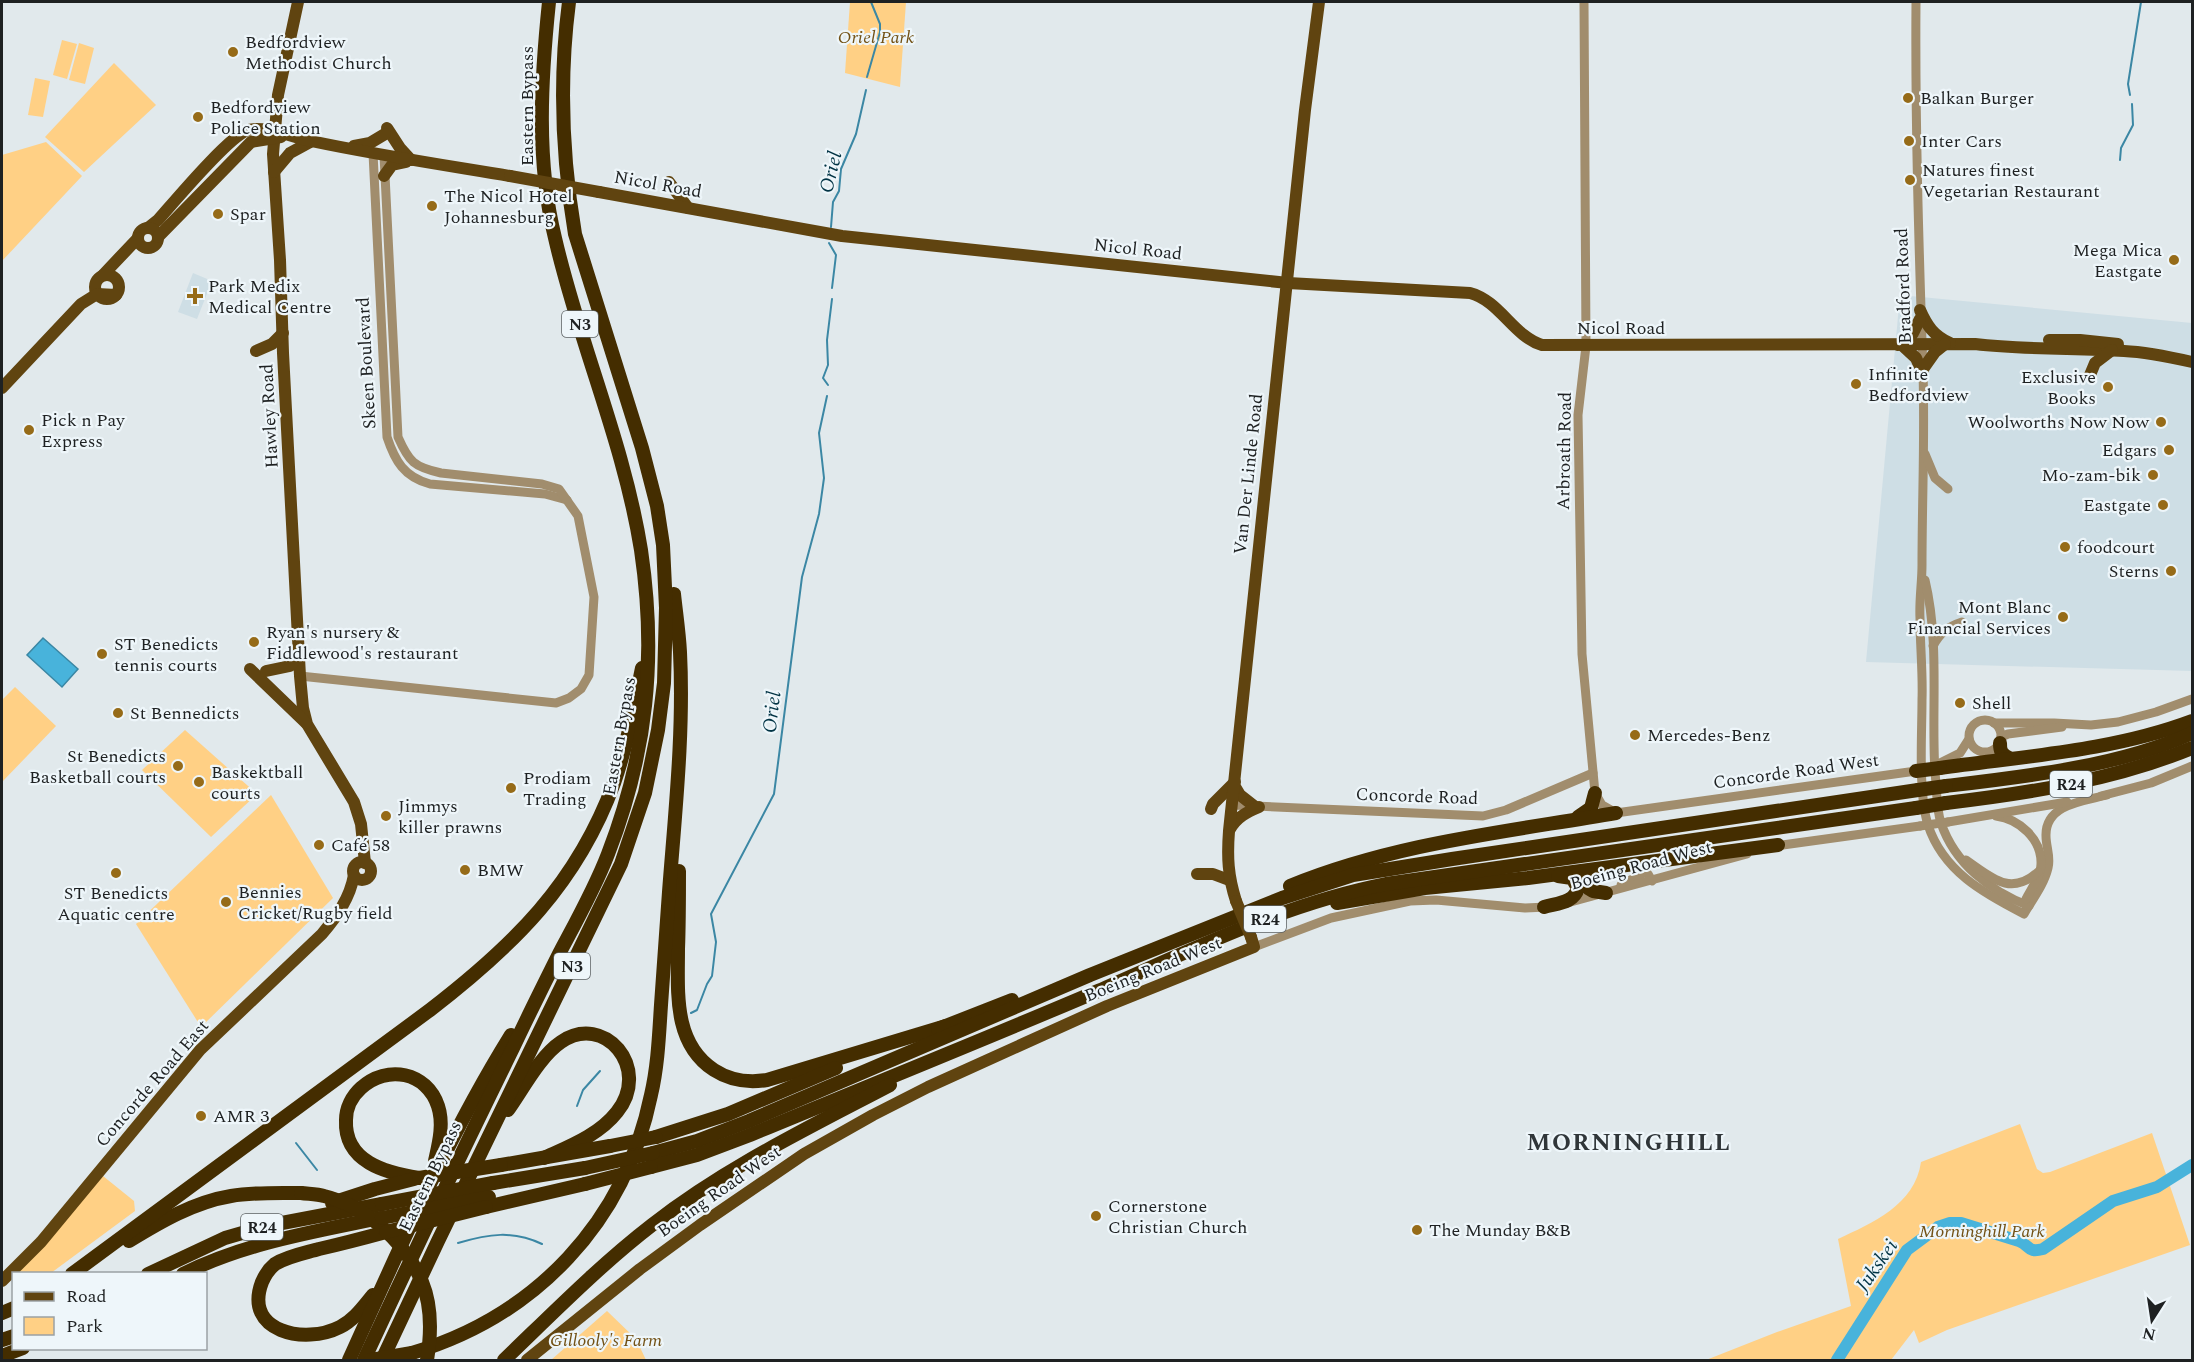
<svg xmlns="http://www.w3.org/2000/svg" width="2194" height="1362" font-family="Spectral,serif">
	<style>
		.built { fill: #cedee5 }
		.green { fill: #ffd085 }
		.water { fill: #48b3db; stroke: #3b87a4; stroke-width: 1.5 }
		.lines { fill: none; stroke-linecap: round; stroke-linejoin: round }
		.stream { stroke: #3b87a4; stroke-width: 2 }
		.river { stroke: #48b3db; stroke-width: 12 }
		.minor { stroke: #a18d6d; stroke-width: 9 }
		.major { stroke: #604410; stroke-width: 12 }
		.highway { stroke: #442d00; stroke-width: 14 }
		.minor-bridge { stroke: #a18d6d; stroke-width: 9 }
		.major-bridge { stroke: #604410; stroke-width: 12 }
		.highway-bridge { stroke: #442d00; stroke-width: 14 }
		.poi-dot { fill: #966b18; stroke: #eef6fa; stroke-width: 2 }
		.labels { text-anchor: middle; stroke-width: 4.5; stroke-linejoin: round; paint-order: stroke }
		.shield { fill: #eef6fa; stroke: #5c6163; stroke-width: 1.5 }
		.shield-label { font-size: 16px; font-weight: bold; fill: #1e2122 }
		.park-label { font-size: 18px; font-style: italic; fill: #725115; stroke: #eef6fa }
		.poi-label { font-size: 18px; fill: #1e2122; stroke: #eef6fa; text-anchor: start }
		.street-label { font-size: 18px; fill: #1e2122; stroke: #eef6fa }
		.water-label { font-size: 20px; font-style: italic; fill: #023445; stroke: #eef6fa }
		.district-label { font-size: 24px; font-weight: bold; letter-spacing: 1.5px; fill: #303639; stroke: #eef6fa }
	</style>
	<rect width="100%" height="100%" fill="#e1e9ec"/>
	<!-- built -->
	<g class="built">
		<path d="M193,273L212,281L197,319L178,312Z"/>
		<path d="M1900,295L2192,323V671L1866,662Z"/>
	</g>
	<!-- green -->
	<g class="green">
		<path d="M850,2H906L900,87L845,73Z"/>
		<path d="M62,40L77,44L67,79L53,75Z"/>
		<path d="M79,43L94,48L85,84L69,80Z"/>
		<path d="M114,63L156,105L84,172L45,137Z"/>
		<path d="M35,78L50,81L43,117L28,115Z"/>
		<path d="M46,142L82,176L2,261V155Z"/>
		<path d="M15,687L56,726L2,782V700Z"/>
		<path d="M185,730L257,794L211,837L142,770Z"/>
		<path d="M271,795L333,898L201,1027L136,924Z"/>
		<path d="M2020,1124L2037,1169L2043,1173L2050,1172L2152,1133L2190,1245L1947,1330L1919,1343L1914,1330L1891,1360H1706L1777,1332L1851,1306L1838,1239C1872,1223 1915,1205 1921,1162Z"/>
		<path d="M103,1176L134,1201L135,1211L51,1273L16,1274Z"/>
		<path d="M607,1311L636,1339L646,1360H551Z"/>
	</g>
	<!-- water -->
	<path class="water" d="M43,638L78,669L62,687L27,655Z"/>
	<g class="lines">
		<!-- stream -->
		<g class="stream">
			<path d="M867,77L880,32V24L871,2"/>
			<path d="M2130,95L2128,84L2141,2"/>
			<path d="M2120,160L2121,148L2133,125L2132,104"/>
			<path d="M831,227L833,202L839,191L841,169L856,134L866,90"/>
			<path d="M829,243L836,255L832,288"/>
			<path d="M828,385L823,378L828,365L827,340L832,299"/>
			<path d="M691,1013L697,1010L707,984L712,976L716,942L711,914L774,794L802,577L819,514L824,478L819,433L827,396"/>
			<path d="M577,1106L583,1090L600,1071"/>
			<path d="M296,1143L317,1170"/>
			<path d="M458,1243C488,1234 513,1230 542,1244"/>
		</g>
		<!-- river -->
		<path class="river" d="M1837,1360L1907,1250L1938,1227L1950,1223H1961L2019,1241C2031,1246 2027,1253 2043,1249L2113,1201L2157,1187L2192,1165"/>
		<!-- minor -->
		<g class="minor">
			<path d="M1584,2L1586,346L1578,415L1582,654L1595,793L1602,805L1616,813L1916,771"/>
			<path d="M1916,2C1915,125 1919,249 1923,372C1925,436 1922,501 1922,565C1922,583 1919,600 1920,618C1920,645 1923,673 1922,700C1922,735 1918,793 1928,825C1943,871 1983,893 2024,914C2032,900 2044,885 2048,868C2051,857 2046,847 2046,836C2045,804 2084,801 2107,795"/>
			<path d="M373,153L387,437C395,461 404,477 430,484L545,494L567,500"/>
			<path d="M1925,454L1935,478L1948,489"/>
			<path d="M1925,580C1940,643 1931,710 1935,773C1937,789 1936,808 1941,823C1955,864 1990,891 2029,906"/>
			<path d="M1933,646C1940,633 1947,627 1962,622"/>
			<path d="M300,676L556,703L569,698L581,689L589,675L594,597L578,516L559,489L542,484L441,473C414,467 409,462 398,437L384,155"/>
			<circle cx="1985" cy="736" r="16"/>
			<path d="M1994,723H2054L2091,725L2118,722L2156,712L2192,699"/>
			<path d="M2001,737L2008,734L2062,727"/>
			<path d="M1940,763L1960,753L1969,739"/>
			<path d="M2101,796L2151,783L2192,766"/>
			<path d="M1232,805L1483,816L1506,810L1593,773"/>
			<path d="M1996,816C2019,819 2042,839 2041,864C2041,876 2031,889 2026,899"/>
			<path d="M1948,822L2067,802"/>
			<path d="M1775,846L1920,826"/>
			<path d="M1966,860C1991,877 2010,897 2038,872"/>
			<path d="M1621,885L1644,873L1648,874L1652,881"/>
			<path d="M1567,903L1747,854"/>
			<path d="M1254,947L1331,918L1410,901L1436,900L1525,908L1547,907"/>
		</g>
		<!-- major -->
		<g class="major">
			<path d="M298,2L278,95L273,154L280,260L283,353L300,676L303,708L307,724L354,802L361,824L365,863"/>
			<path d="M387,128L400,148L411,160"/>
			<path d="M354,146L370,143L385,134"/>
			<path d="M274,172L290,153L312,141"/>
			<path d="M384,176L392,165L406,162"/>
			<path d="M669,182L688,208"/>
			<path d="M599,192L842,236L1288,283L1470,293C1500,301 1513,336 1542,345L1975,344C2025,350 2074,348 2124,351C2147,352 2170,357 2192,362"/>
			<path d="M148,228L158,220C174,202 229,136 248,130C264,125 295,138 311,141C377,155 444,165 510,176"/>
			<circle cx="148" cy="238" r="10"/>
			<path d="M158,237L251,142L281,137"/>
			<path d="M103,275L138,238"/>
			<circle cx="107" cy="287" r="12"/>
			<path d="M1920,310C1927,326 1934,336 1950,343"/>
			<path d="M2049,340H2080L2118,344"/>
			<path d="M1898,345L1912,335L1920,319"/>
			<path d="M1902,345L1916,358L1923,374"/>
			<path d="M256,351L272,344L283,333"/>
			<path d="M1923,369L1935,352L1945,344"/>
			<path d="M2090,375L2095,363L2112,350"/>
			<path d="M2,388L81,304L97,294L116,295"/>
			<path d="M250,669L306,723"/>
			<path d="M266,671L290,666L299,655"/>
			<path d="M1234,785L1240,795L1254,806"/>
			<path d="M1211,809L1213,804L1235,782"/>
			<path d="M1230,829C1237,817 1247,812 1259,807"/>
			<circle cx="362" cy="871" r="9"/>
			<path d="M1197,874H1213L1229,880"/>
			<path d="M1236,901C1228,876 1227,857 1229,831L1305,110L1319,2"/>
			<path d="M2,1281L41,1242L200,1050L322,934C337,916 350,898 354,875"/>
			<path d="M527,1360L640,1269L700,1225L804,1154L873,1115L928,1087L1107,1006L1254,947L1251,937"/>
		</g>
		<!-- highway -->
		<g class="highway">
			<path d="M2000,743C2000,751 2001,754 2009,758"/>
			<path d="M1940,768C2025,756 2112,751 2192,721"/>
			<path d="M1946,786C2023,777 2122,766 2192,733"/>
			<path d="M1946,803C2030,793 2114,780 2192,748"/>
			<path d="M1578,817L1591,808L1595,793"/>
			<path d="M679,871C679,897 679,923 678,949C678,993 673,1043 714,1070C731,1081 748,1083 767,1080L946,1026"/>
			<path d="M1573,879L1593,891L1606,893"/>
			<path d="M1290,886C1395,843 1506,832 1616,813"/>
			<path d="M1337,903L1425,888L1528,878L1778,845"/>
			<path d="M1544,907C1558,903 1574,903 1578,888L1572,878L1558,876"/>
			<path d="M938,1029L1012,1000"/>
			<path d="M508,1110C523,1089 540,1056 561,1042C604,1012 652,1068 617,1112C599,1135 570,1146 544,1158"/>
			<path d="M656,1137L728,1114L836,1068"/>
			<path d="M653,1153L697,1141L749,1121L1090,975L1282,898L1353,875L1452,859L1918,790"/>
			<path d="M501,1165L610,1146"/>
			<path d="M651,1167L697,1155L750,1135C866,1087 983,1040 1098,991C1192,950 1284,904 1386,884L1916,808"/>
			<path d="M419,1178C386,1173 344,1162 346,1120C346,1108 352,1096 361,1088C387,1064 427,1072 438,1106C444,1124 439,1143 435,1161"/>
			<path d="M493,1183L585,1168"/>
			<path d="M332,1203L375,1189L414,1179"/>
			<path d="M486,1207L585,1184"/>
			<path d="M129,1241C160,1222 194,1202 231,1196C254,1192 278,1193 301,1193"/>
			<path d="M72,1274L430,1010C513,946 577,884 614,783C627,746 634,707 642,668"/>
			<path d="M148,1274L225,1238L266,1226L382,1204"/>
			<path d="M183,1274C245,1243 313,1232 380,1218"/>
			<path d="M373,1295C363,1307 354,1320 340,1327C305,1345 243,1332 262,1282C265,1275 269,1269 275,1264C288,1256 305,1253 319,1249C341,1244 364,1238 386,1232"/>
			<path d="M2,1313L14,1308"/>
			<path d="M2,1340L14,1336"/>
			<path d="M412,1353C536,1316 625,1222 651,1095C658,1065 659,1035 661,1005C664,967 666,930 669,892C675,813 684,732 680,652C679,633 676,613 674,594"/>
			<path d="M2,1356L23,1348"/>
			<path d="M349,1360C399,1250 447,1138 511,1035"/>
			<path d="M364,1360C412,1256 462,1152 513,1048C528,1016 544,984 560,952C577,920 595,888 608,854C647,753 657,658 641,550C624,443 579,343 555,238C536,161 541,79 549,2"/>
			<path d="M382,1360L438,1241L621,864L645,793L658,730L664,683L666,608L663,545L657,506L642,448L575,234C562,157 559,79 569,2"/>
			<path d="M504,1360C552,1314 599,1266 652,1225C725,1168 808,1128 890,1085"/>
		</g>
		<!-- minor-bridge -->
		<path class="minor-bridge" d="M1920,826L1948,822"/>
		<!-- major-bridge -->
		<g class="major-bridge">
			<path d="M510,176L599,192"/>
			<path d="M1236,901L1251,937"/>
		</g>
		<!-- highway-bridge -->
		<g class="highway-bridge">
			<path d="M1916,771L1940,768"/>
			<path d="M1918,790L1946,786"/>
			<path d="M1916,808L1946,803"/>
			<path d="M610,1146L656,1137"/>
			<path d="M585,1168L653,1153"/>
			<path d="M419,1178L501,1165"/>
			<path d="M585,1184L651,1167"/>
			<path d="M301,1193C308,1194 317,1194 324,1196C366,1206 406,1243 422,1282C432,1306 431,1336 427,1360"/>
			<path d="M382,1204L493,1183"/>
			<path d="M382,1218L489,1197"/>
			<path d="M386,1232L486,1207"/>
			<path d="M371,1360L412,1353"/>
		</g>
	</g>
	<!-- markers -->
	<g class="poi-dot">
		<circle cx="233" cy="52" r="6"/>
		<circle cx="1908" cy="98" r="6"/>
		<circle cx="198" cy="117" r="6"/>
		<circle cx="1909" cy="141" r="6"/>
		<circle cx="1910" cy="180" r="6"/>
		<circle cx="432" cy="206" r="6"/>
		<circle cx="218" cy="214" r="6"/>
		<circle cx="2174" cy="260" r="6"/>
		<path d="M192 287h6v6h6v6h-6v6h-6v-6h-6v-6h6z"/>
		<circle cx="1856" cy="384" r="6"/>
		<circle cx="2108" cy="387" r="6"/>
		<circle cx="2161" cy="422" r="6"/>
		<circle cx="29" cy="430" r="6"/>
		<circle cx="2169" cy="450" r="6"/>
		<circle cx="2153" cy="475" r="6"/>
		<circle cx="2163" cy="505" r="6"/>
		<circle cx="2065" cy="547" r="6"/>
		<circle cx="2171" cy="571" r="6"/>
		<circle cx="2063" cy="617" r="6"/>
		<circle cx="254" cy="642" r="6"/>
		<circle cx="102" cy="654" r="6"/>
		<circle cx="1960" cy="703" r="6"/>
		<circle cx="118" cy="713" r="6"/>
		<circle cx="1635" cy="735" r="6"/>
		<circle cx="178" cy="766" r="6"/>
		<circle cx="199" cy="782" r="6"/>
		<circle cx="511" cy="788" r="6"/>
		<circle cx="386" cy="816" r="6"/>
		<circle cx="319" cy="845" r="6"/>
		<circle cx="465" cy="870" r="6"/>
		<circle cx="116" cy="873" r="6"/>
		<circle cx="226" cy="902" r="6"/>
		<circle cx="201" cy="1116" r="6"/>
		<circle cx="1096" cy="1216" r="6"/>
		<circle cx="1417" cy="1230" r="6"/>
	</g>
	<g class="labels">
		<!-- shield labels -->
		<g class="shield">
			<rect x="562" y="311" width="36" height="26" rx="4.5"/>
			<rect x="2050" y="771" width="42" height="26" rx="4.5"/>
			<rect x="1244" y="906" width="42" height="26" rx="4.5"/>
			<rect x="554" y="953" width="36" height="26" rx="4.5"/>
			<rect x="241" y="1214" width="42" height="26" rx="4.5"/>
		</g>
		<g class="shield-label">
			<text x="580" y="330">N3</text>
			<text x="2071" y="790">R24</text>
			<text x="1265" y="925">R24</text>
			<text x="572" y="972">N3</text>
			<text x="262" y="1233">R24</text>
		</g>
		<!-- park labels -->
		<g class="park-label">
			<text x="876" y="43">Oriel Park</text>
			<text x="1982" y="1237">Morninghill Park</text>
			<text x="606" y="1346">Gillooly's Farm</text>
		</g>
		<!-- poi labels -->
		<g class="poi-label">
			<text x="245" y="48">Bedfordview<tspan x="245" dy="21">Methodist Church</tspan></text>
			<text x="1920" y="104">Balkan Burger</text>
			<text x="210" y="113">Bedfordview<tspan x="210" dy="21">Police Station</tspan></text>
			<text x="1921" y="147">Inter Cars</text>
			<text x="1922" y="176">Natures finest<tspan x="1922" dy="21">Vegetarian Restaurant</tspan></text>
			<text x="444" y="202">The Nicol Hotel<tspan x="444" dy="21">Johannesburg</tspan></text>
			<text x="230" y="220">Spar</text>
			<text x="2162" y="256" text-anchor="end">Mega Mica<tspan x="2162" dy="21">Eastgate</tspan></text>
			<text x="208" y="292">Park Medix<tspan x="208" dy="21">Medical Centre</tspan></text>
			<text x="1868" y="380">Infinite<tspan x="1868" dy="21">Bedfordview</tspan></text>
			<text x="2096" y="383" text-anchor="end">Exclusive<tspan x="2096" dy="21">Books</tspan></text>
			<text x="41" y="426">Pick n Pay<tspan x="41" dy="21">Express</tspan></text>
			<text x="2149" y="428" text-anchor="end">Woolworths Now Now</text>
			<text x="2157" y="456" text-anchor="end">Edgars</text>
			<text x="2141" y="481" text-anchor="end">Mo-zam-bik</text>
			<text x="2151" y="511" text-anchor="end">Eastgate</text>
			<text x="2077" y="553">foodcourt</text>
			<text x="2159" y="577" text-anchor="end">Sterns</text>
			<text x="2051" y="613" text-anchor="end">Mont Blanc<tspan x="2051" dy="21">Financial Services</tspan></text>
			<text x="266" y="638">Ryan's nursery &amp;<tspan x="266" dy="21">Fiddlewood's restaurant</tspan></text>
			<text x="114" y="650">ST Benedicts<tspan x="114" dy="21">tennis courts</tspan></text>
			<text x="1972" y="709">Shell</text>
			<text x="130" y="719">St Bennedicts</text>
			<text x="1647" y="741">Mercedes-Benz</text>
			<text x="166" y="762" text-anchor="end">St Benedicts<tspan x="166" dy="21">Basketball courts</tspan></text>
			<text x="211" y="778">Baskektball<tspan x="211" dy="21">courts</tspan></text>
			<text x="523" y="784">Prodiam<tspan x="523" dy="21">Trading</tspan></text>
			<text x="398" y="812">Jimmys<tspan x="398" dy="21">killer prawns</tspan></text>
			<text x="331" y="851">Café 58</text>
			<text x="477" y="876">BMW</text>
			<text x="238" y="898">Bennies<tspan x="238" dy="21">Cricket/Rugby field</tspan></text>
			<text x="116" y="899" text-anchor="middle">ST Benedicts<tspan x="116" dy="21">Aquatic centre</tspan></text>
			<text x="213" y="1122">AMR 3</text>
			<text x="1108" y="1212">Cornerstone<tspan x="1108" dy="21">Christian Church</tspan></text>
			<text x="1429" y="1236">The Munday B&amp;B</text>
		</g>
		<!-- street labels -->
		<g class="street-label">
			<text transform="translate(527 106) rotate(-90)" y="6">Eastern Bypass</text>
			<text transform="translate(658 184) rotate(10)" y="6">Nicol Road</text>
			<text transform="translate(1138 249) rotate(6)" y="6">Nicol Road</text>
			<text transform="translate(1903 286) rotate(-92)" y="6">Bradford Road</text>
			<text x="1621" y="334">Nicol Road</text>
			<text transform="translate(366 363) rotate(-93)" y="6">Skeen Boulevard</text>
			<text transform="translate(269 416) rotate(-93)" y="6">Hawley Road</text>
			<text transform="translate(1564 451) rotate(-89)" y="6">Arbroath Road</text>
			<text transform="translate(1248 474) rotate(-84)" y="6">Van Der Linde Road</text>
			<text transform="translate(619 736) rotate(-80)" y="6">Eastern Bypass</text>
			<text transform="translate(1796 771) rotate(-8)" y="6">Concorde Road West</text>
			<text transform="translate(1417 796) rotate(2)" y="6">Concorde Road</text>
			<text transform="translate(1641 865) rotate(-15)" y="6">Boeing Road West</text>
			<text transform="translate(1153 969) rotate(-22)" y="6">Boeing Road West</text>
			<text transform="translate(152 1083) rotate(-49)" y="6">Concorde Road East</text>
			<text transform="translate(430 1176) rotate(-64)" y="6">Eastern Bypass</text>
			<text transform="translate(719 1191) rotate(-35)" y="6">Boeing Road West</text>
		</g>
		<!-- water labels -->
		<g class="water-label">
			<text transform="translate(830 172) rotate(-76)" y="7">Oriel</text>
			<text transform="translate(771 712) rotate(-83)" y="7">Oriel</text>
			<text transform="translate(1876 1265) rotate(-55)" y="7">Jukskei</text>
		</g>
		<!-- district labels -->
		<g class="district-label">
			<text x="1629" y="1150">MORNINGHILL</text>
		</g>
	</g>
	<!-- border -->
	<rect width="2194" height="1362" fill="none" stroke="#1e2122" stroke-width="6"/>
	<!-- legend -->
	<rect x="12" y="1272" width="195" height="78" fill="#eef6fa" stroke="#9ba1a4" stroke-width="1.5"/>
	<rect x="24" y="1292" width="30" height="9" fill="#604410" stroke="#9ba1a4" stroke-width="1.5"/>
	<text x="66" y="1302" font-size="18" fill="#1e2122">Road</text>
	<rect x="24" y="1317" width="30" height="18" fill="#ffd085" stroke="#9ba1a4" stroke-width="1.5"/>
	<text x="66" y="1332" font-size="18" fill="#1e2122">Park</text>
	<!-- north arrow -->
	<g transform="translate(2152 1320) rotate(192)" stroke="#eef6fa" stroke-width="4.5" paint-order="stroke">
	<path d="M0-4.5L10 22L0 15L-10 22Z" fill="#1e2122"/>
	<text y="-9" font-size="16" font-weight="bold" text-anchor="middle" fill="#1e2122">N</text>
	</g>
</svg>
